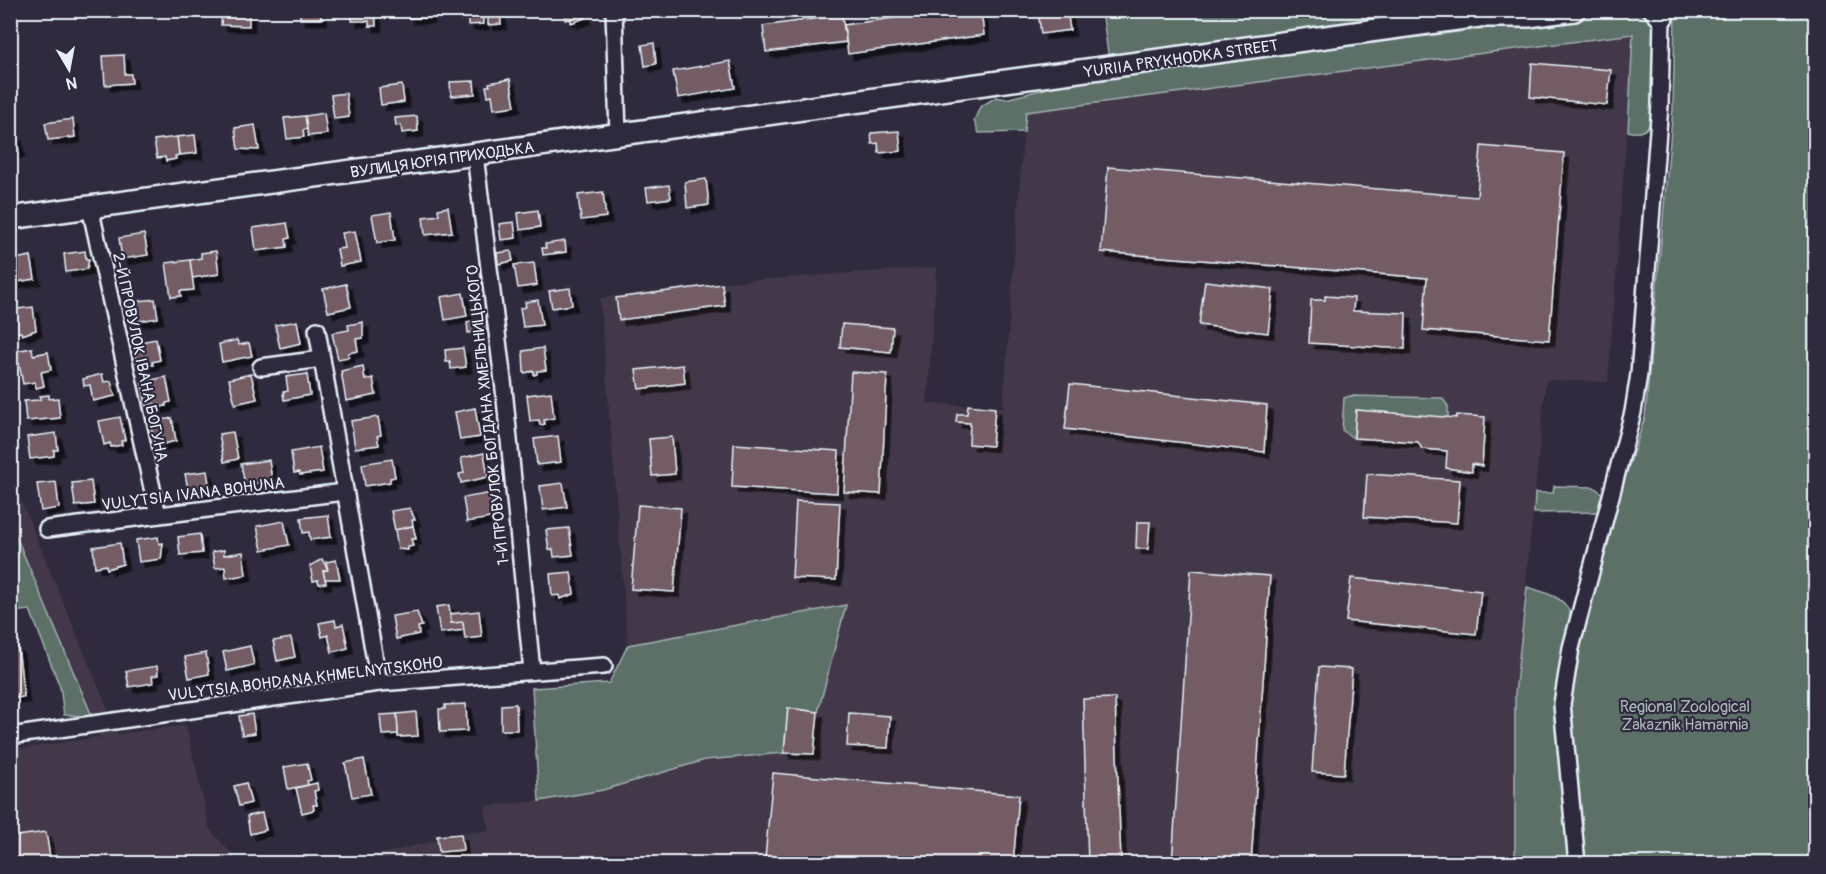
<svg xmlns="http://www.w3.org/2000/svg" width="1826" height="874" font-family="Pangolin,sans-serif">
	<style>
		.built { fill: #433949 }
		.green { fill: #5c6f68; stroke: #a2b0b0; stroke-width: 1.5 }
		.building { fill: #735b64; stroke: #e8f1f8; stroke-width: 1.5; filter: url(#shadow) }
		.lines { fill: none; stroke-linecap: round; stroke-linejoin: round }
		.street-casing { stroke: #e8f1f8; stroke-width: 20 }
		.secondary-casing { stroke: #e8f1f8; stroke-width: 26 }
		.street { stroke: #2f2a3d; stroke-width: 15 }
		.secondary { stroke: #2f2a3d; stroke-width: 21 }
		.labels { text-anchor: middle; stroke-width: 4.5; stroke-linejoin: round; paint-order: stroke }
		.street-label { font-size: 16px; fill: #e8f1f8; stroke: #2f2a3d }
		.park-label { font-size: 16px; fill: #a9b6b7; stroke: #2f2a3d }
	</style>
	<defs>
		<filter id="shadow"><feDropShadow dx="5.5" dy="5.5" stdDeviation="0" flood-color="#0009"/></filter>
	</defs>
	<rect width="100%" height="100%" fill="#2f2a3d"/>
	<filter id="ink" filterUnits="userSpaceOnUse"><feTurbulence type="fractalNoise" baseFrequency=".0167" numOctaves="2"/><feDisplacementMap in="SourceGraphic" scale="12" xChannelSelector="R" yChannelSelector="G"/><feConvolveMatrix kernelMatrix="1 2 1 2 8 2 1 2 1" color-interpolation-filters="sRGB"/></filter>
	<g filter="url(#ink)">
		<!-- built -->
		<g class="built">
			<path d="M1634,34L1608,382L1546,380L1515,694V863L327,864L394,851L438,840L437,836L489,831L485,806L539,801L532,688L609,683L628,645L600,298L727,282L937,267L927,403L1003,408L1025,112Z"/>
			<path d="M10,474L118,734L186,725L210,830L240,863H11V750L100,737L11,522Z"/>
		</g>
		<!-- green -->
		<g class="green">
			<path d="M1102,11H1413L1110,67Z"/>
			<path d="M1623,11C1639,11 1649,15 1659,27L1654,120C1647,130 1640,135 1628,131L1633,34L1026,112L1024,132L979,133L974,121L980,107L996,97L1006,99L1079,80Z"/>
			<path d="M1675,11H1815V863L1515,864V694L1527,587C1550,594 1568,597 1574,623L1580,614L1645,417L1673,108Z"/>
			<path d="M1350,396L1442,398L1448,406V418L1357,410L1353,438L1342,430L1344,398Z"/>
			<path d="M1554,486L1594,487L1604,495V512L1534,513L1535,493H1553Z"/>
			<path d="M10,522L92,716L64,715L60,687L30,610L11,612Z"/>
			<path d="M846,605L818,712L788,708L784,753L705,760L603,790L539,801L532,688L609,683L628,645Z"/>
		</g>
		<!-- building -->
		<g class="building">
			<path d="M222,10H249V26L221,25Z"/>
			<rect x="300" y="10" width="21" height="9"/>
			<path d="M352,10H375L376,26H369V21H352Z"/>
			<rect x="408" y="10" width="21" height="8"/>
			<path d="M468,10H483V24L468,25Z"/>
			<path d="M483,10H500L501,24L488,25V16H483Z"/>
			<path d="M564,10H585V18L571,23V19L565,20Z"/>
			<path d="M949,10H981L984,35L848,54L844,25Z"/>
			<path d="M1038,10H1067L1070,30L1041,34Z"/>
			<path d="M842,15L846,42L766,52L763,26Z"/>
			<path d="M654,43L656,64L645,66L642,45Z"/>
			<path d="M124,55L125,74H131L132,83L105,85L103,56Z"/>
			<path d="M730,61L735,88L678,98L673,71Z"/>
			<path d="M1532,63L1611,70L1607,105L1530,97Z"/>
			<path d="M510,79L515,106L494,109L492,95L488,96L486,86H490L489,83Z"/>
			<path d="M474,81L475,94L451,96L450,82Z"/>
			<path d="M402,85L404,102L381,105L379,88Z"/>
			<path d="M346,93L349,117L334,119L331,95Z"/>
			<path d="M324,113L327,134L308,136L305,116Z"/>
			<path d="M305,116L307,129L303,130L304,137L287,139L284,118Z"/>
			<path d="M417,116L418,131L402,133L401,125L396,126L395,118Z"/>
			<path d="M73,119L75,137L48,140L45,123Z"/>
			<path d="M255,125L259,150L238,149L235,128Z"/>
			<path d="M899,131L901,151L879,153L878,143L872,144L871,133Z"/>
			<path d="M195,135L197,153L179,155L177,137Z"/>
			<path d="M10,136H16L19,152L10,153Z"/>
			<path d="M177,137L179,155L175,156L176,159L166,161L165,157L157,158L154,140Z"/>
			<path d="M1481,146L1564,153L1549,340L1423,330L1427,278L1101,252L1108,167L1477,197Z"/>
			<path d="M706,179L709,205L687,208L685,182Z"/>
			<path d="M669,185L671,198L648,201L646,188Z"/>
			<path d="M603,192L606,217L581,220L578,195Z"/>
			<path d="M448,207L452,232L425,235L423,217L439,215L438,209Z"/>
			<path d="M538,210L540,227L520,230L518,213Z"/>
			<path d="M391,212L395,240L377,243L372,215Z"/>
			<path d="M514,222L516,238L501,240L499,224Z"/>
			<path d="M287,223L290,238L286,239L287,247L256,251L253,228Z"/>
			<path d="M355,231L361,262L340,266L337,249L345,248L342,233Z"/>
			<path d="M144,234L148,255L122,259L119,238Z"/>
			<path d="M565,241L566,252L543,255L542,248H546L545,244Z"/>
			<path d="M85,251L86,259H89L87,269L66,272L64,254Z"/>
			<path d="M216,251L219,274L192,278L190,260L201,258V253Z"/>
			<path d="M511,251L513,261L498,264L497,253Z"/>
			<path d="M31,256L35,279L10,283V260Z"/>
			<path d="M190,260L194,290L180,291L181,296L171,297L166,263Z"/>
			<path d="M534,263L537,285L518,288L514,265Z"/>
			<path d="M1205,281L1273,289L1268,333L1199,325Z"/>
			<path d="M346,284L351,307L328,312L323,289Z"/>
			<path d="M722,284L725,306L619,320L616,298Z"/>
			<path d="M570,288L572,305L552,308L549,291Z"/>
			<path d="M463,293L467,316L445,320L441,297Z"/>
			<path d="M1325,296L1354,298L1353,311L1406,313L1405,349L1309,343L1311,300H1325Z"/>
			<path d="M155,299L158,318L134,322L132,302Z"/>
			<path d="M538,300L542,325L523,327L520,308L526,307L525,302Z"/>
			<path d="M33,307L36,330L22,335L21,332L11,333L10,310Z"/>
			<path d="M487,319L488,330L468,333L467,322Z"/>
			<path d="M297,321L301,343L280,348L275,325Z"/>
			<path d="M363,322V338L356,339L358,351L348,353L349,357L338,359L332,333L349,330L348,325Z"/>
			<path d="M842,324L893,328L891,352L840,347Z"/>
			<path d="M156,339L160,360L152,362L153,365L137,364L134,343Z"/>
			<path d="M237,340L239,345L249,343L252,356L222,362L219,344Z"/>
			<path d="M32,348L33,355L48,352L51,370L41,372L44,386L36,388L35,382L23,384L19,363L12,364L10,355V352Z"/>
			<path d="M463,348L466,367L451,369L450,362H446L445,350Z"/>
			<path d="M543,348L546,370L537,371V374L534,375V371L524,373L523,351Z"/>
			<path d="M683,365L685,383L639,389L636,370Z"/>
			<path d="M363,366L365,380L373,378L376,395L346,401L341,371Z"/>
			<path d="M851,372L887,374L881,494L844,492Z"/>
			<path d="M102,374L104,382L111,381L115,396L93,401L90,385L84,386L83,379Z"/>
			<path d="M251,374L257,399L235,404L229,379Z"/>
			<path d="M307,374L310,395L284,400L283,392L288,391L286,377Z"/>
			<path d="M166,377L171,402L166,403V406L156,408L155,404L146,406L142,382Z"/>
			<path d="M1070,384L1267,405L1264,452L1065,429Z"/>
			<path d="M551,392L554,418L544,420L545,424L540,425L539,420L530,421L527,395Z"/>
			<path d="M49,395V399L58,398L60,418L26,421L24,401L40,400V396Z"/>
			<path d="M968,405L995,408L992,446L969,444L970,423L956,422L957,414H967Z"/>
			<path d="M475,408L480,437L460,440L455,412Z"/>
			<path d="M1356,410L1456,418L1457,415L1485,417L1482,466L1472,464V472L1446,468L1447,451L1422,449L1418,442L1354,438Z"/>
			<path d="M120,417L125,440L121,441L122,445L111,447L110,443L104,445L99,421Z"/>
			<path d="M378,417L381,435L377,436L379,445L355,448L351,421Z"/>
			<path d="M172,418L176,441L155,446L150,422Z"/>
			<path d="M233,432L238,459L224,462L219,434Z"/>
			<path d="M56,433L58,450H54V456L30,459L27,437Z"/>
			<path d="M558,436L561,462L537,465L534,439Z"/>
			<path d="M672,437L675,474L652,476L649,439Z"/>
			<path d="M734,444L839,451L837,493L732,487Z"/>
			<path d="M319,447L323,472L300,475L299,472L294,473L291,452Z"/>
			<path d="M484,453L488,477L461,483L459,474L464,473L461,458Z"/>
			<path d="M392,459L395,477L390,478V482L365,486L362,464Z"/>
			<path d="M269,460L272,481L245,485L241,464Z"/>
			<path d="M207,471L210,490L195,493V488L188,489L185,474Z"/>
			<path d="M1367,474L1460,480L1457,523L1364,517Z"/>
			<path d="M91,481L94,504L75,506L72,483Z"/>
			<path d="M56,482L59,508L41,511L37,484Z"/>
			<path d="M563,483L567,507L543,510L540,486Z"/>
			<path d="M491,493L496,517L467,522L463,498Z"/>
			<path d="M796,501L840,503L836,580L792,578Z"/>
			<path d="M638,505L681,508L674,592L631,589Z"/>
			<path d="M410,508L415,520H412L413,526L395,530L391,511Z"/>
			<path d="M328,515L331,537L310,540L309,532L303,533L301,518Z"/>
			<path d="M284,521L289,545L262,550L257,526Z"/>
			<path d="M1137,522H1150L1148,549H1136Z"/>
			<path d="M413,526L416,539H411L413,546L408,547V550L398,549L395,530Z"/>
			<path d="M569,528L573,555L554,557L553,549L549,550L546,530Z"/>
			<path d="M200,534L202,553L180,555L178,537Z"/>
			<path d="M158,537L159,544L163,543L161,559L139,562L136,540Z"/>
			<path d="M120,543L123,564L107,569L106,565L95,567L93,547Z"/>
			<path d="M224,550V555L243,552L246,575L226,578L225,567L215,568L212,552Z"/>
			<path d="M322,559L328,570L323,571L326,583L319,584L318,580L313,581L310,566Z"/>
			<path d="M336,560L340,579H325L323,571L328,570L326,562Z"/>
			<path d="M1191,570L1270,576L1251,864H1172Z"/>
			<path d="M571,572L574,594L560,599L559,595L552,596L550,574Z"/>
			<path d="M1351,578L1481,591L1476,634L1346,621Z"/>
			<path d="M449,605L451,623L463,622L464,630L440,633L436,607Z"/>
			<path d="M479,611L482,637L465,639L463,622L451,623L450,614Z"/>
			<path d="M417,612L422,626L418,627L419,634L396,639L392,616Z"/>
			<path d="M335,620L336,626L343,624L348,648L332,652L328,635L322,637L319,623Z"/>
			<path d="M291,638L295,657L277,661L273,641Z"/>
			<path d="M250,646L254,665L227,671L223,652Z"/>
			<path d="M18,647L24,697L11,698L10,648Z"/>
			<path d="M206,653L209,674L189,678L185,657Z"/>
			<path d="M157,666L158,675L152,676L153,683L129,687L126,671Z"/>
			<path d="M1319,667L1352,669L1344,774L1312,772Z"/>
			<path d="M1115,698L1121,864H1088L1083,699Z"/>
			<path d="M466,704L467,731L440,732L439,709H445V705Z"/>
			<path d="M516,704L517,730H501V705Z"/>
			<path d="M788,708L818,712L814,754L784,753Z"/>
			<path d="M416,712L418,736L398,737L397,714Z"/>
			<path d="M849,713L890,716L888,748L847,746Z"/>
			<path d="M252,714L255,733L242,735L239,716Z"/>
			<path d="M397,714L398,734L382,735L380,715Z"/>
			<path d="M364,759L371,794L352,797L345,763Z"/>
			<path d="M307,763L311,780L307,781L308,785L288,789L284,767Z"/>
			<path d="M773,773L1019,795L1013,864H827L765,858Z"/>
			<path d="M246,783L251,803L239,806L234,786Z"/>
			<path d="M317,783L318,790L314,791L317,805H313L314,810L302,813L296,788Z"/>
			<path d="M262,813L266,830L250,834L247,816Z"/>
			<path d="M46,832L51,864H10V837Z"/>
			<path d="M461,834L463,850L439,852L437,836Z"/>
		</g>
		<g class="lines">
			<defs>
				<g id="street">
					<path d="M614,10L618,135"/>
					<path d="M475,155L504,389L532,671"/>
					<path d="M90,207L158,515"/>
					<path d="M322,359L379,683"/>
					<path d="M261,367L322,359L317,330"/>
					<path d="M47,529L344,492"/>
					<path d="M10,736L379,683L604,666"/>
					<path d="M1577,864L1562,704L1571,648L1633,412L1639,374L1660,105L1662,17"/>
				</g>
				<g id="secondary">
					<path d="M1655,10L1662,17"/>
					<path d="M1486,16H1528L1574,10"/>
					<path d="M10,218L1479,16L1500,10"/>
				</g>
			</defs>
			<!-- street casing -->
			<use href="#street" class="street-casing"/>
			<!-- secondary casing -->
			<use href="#secondary" class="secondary-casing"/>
			<!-- street -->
			<use href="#street" class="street"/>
			<!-- secondary -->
			<use href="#secondary" class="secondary"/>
		</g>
	</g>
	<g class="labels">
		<!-- street labels -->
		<g class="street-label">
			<text transform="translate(1181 58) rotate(-8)" y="6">YURIIA PRYKHODKA STREET</text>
			<text transform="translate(442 159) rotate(-8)" y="6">ВУЛИЦЯ ЮРІЯ ПРИХОДЬКА</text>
			<text transform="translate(141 357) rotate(78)" y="6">2-Й ПРОВУЛОК ІВАНА БОГУНА</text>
			<text transform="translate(487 415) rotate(-96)" y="6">1-Й ПРОВУЛОК БОГДАНА ХМЕЛЬНИЦЬКОГО</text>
			<text transform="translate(193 493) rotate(-7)" y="6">VULYTSIA IVANA BOHUNA</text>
			<text transform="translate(305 678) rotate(-7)" y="6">VULYTSIA BOHDANA KHMELNYTSKOHO</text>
		</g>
		<!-- park labels -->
		<g class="park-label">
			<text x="1685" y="712">Regional Zoological<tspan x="1685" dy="18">Zakaznik Hamarnia</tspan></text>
		</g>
	</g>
	<!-- margin -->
	<rect width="1826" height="874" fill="none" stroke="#2f2a3d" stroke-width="36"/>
	<rect x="18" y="18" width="1790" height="838" fill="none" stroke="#e8f1f8" stroke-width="2" filter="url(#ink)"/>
	<!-- north arrow -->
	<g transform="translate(69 69) rotate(170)" stroke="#2f2a3d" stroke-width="4.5" paint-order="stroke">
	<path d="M0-4.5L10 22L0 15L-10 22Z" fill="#e8f1f8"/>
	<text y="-9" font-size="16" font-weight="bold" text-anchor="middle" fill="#e8f1f8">N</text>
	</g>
</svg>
